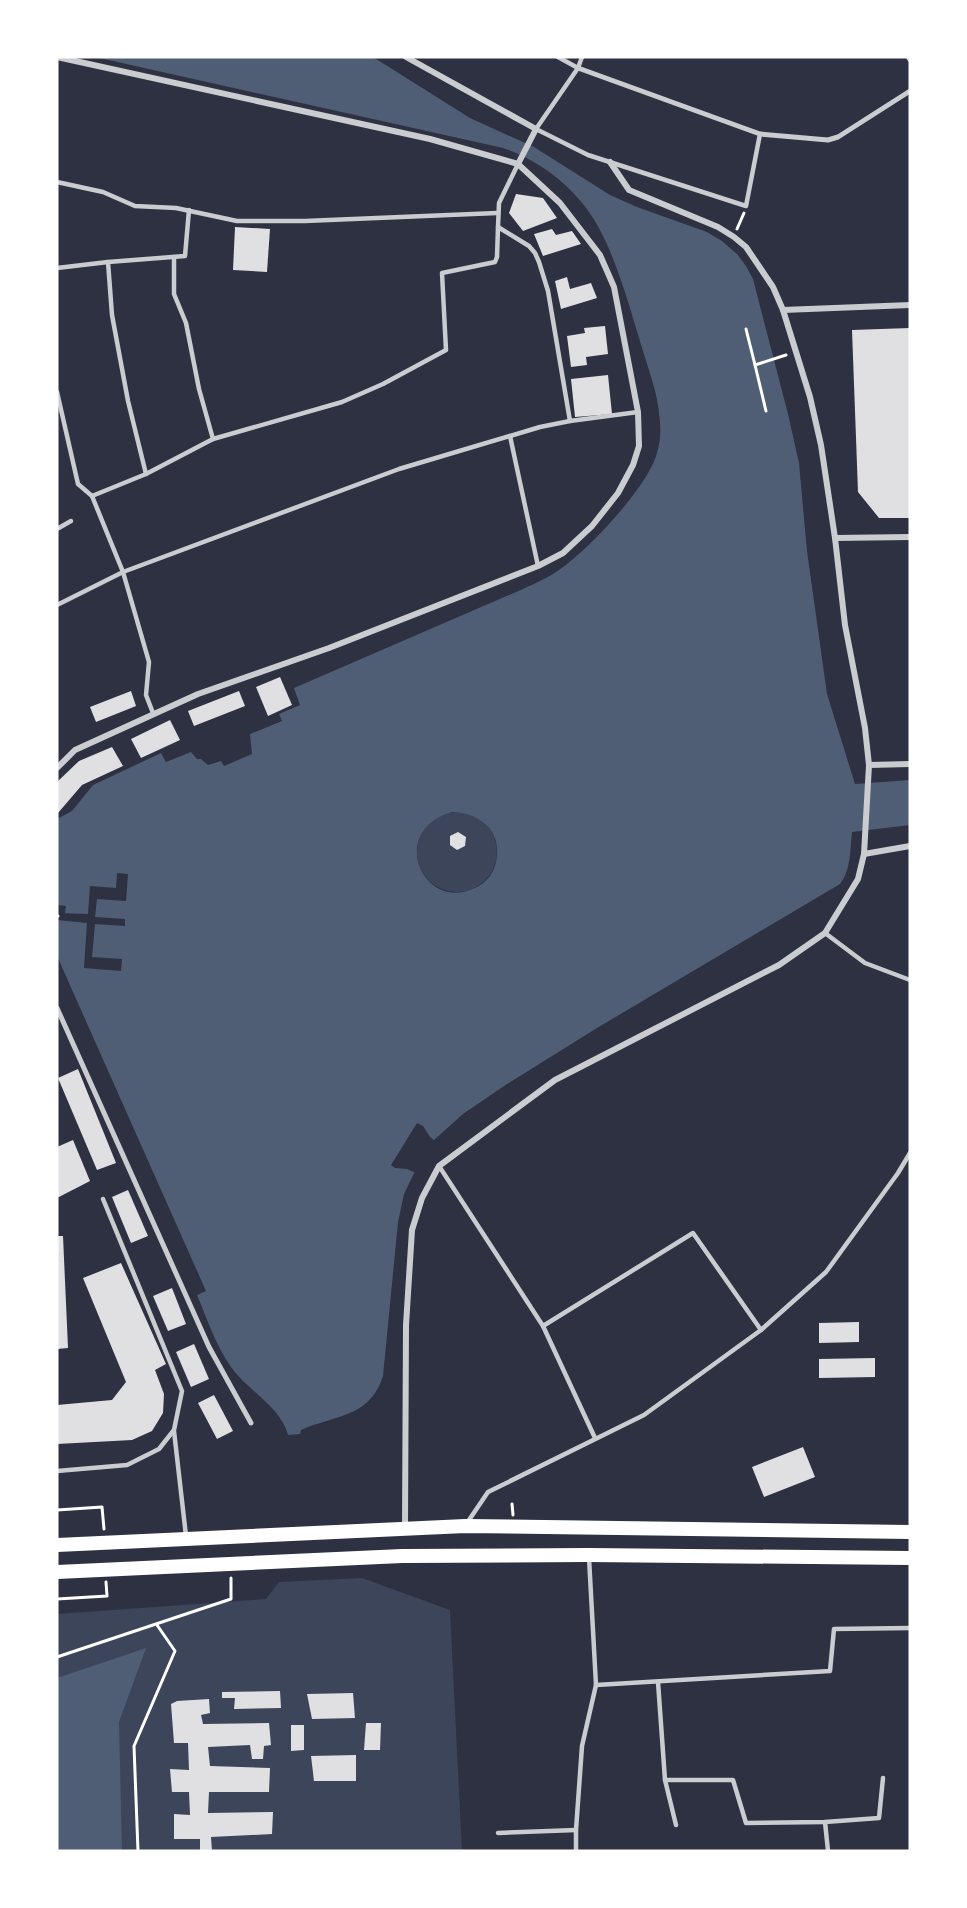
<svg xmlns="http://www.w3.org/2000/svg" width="967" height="1908" font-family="Overpass,sans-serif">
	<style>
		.green { fill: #3c4559 }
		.water { fill: #4f5d75; fill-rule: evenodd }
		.pier { fill: #2d3142 }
		.building { fill: #e0e0e3 }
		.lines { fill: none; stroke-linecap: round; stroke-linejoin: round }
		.path { stroke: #fff; stroke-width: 3 }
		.service { stroke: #caccd0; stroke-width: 4.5 }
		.pedestrian { stroke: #caccd0; stroke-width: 5 }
		.minor { stroke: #caccd0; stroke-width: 6 }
		.primary { stroke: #fff; stroke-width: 14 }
	</style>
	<rect width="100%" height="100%" fill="#2d3142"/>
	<!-- green -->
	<g class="green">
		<circle cx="457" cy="852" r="40"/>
		<path d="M362,1578L450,1610L462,1851H57V1614L266,1599L279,1582Z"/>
	</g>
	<!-- water -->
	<g class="water">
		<path d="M95,57H373L470,118L534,147L610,195L637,207L707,232L722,241L737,254L746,266L753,279L788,414L799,463L807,551L827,694L855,784L910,780V825L852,832C850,850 851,870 840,884L597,1028L507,1084L463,1114L434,1140L422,1157L404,1194L398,1222L383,1376C371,1414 342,1415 308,1427L301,1430L300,1434L288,1435C281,1407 248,1391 231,1367C216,1346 207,1319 197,1295L206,1291L57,956V917L65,913L66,906L57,905V819L72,811L93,785L161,753L166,762L191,752L197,759H201L208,765L221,761L224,766L252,754L250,734L282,721L279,714L300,705L294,688L523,589C535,583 548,578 559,570C588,550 648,487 657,453C661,440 661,426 659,413C657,392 649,371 643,351C630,309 614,247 589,212C570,184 535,158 503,148ZM452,812C480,813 503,831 496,862C494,872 487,882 477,887C424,915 386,831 452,812Z"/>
		<path d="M146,1648L119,1722L122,1851H57V1678Z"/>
	</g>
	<!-- pier -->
	<g class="pier">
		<path d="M117,873L128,874L126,901L97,899L95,917L125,919V926L95,924L92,957L122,959L121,971L84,968L87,923L57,920L58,913L88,914L90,886L116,888Z"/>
		<path d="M417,1123L423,1126L430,1137L436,1142L416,1173L407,1169L395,1168L391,1165Z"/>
	</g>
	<!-- building -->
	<g class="building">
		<path d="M516,194L543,198L557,218L523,231L509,213Z"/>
		<path d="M235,227L270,229L267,272L233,270Z"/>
		<path d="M552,229L556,235L572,231L581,244L543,256L534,234Z"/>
		<path d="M567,277L570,289L591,283L597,298L561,309L555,281Z"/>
		<path d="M605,326L608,354L586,357L587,365L571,367L567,336L585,333L584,328Z"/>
		<path d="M910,328V518H879L858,492L852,330Z"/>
		<path d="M608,375L612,414L575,417L571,379Z"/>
		<path d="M280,677L292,705L268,716L256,687Z"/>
		<path d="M131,691L136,706L96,722L90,707Z"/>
		<path d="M239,691L245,706L194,726L188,711Z"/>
		<path d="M170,720L180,740L141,758L131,739Z"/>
		<path d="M112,747L123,766L82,785L58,813L57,782L79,761Z"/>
		<path d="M458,832L466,837L465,846L457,850L450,845V836Z"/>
		<path d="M78,1069L116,1163L97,1170L58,1078Z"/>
		<path d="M73,1140L90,1181L57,1198V1147Z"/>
		<path d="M128,1190L148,1236L131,1243L112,1197Z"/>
		<path d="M57,1236H63L68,1348L57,1349Z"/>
		<path d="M121,1263L166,1364L155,1370L164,1394L163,1413L152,1431L132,1440L57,1444V1405L112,1400L126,1382L83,1278Z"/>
		<path d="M172,1288L186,1324L168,1331L153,1296Z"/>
		<path d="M859,1322V1342L819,1343V1323Z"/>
		<path d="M194,1344L209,1379L191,1387L176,1352Z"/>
		<path d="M875,1358V1377L819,1378V1359Z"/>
		<path d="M214,1395L233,1431L217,1439L198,1403Z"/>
		<path d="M803,1447L815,1477L764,1497L752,1467Z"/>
		<path d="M280,1691L281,1708L234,1709L235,1698H222V1692Z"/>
		<path d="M353,1693L355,1718L312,1719L307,1694Z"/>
		<path d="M209,1699L210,1713L201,1715L203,1724L269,1723L271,1745L264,1746L263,1759H252L250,1745L208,1747L210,1766L270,1768L269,1792H209L208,1813L273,1812L272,1834L211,1837L212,1851H200V1839H174V1814L190,1815L189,1792H172L170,1769L189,1770L188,1743H174L171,1704L177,1701Z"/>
		<path d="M366,1723H381L380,1750H364Z"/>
		<path d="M291,1725H304V1750L291,1751Z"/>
		<path d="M356,1755V1781H314L311,1756Z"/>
	</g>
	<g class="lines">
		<!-- path -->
		<g class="path">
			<path d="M737,229L744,213"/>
			<path d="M746,329L755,365"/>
			<path d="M766,411L755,365L786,355"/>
			<path d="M57,916H58"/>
			<path d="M512,1504L513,1515"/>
			<path d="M57,1510L102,1507L104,1529"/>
			<path d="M57,1599L107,1596L106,1582"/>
			<path d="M57,1657L231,1599V1578"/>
			<path d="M138,1851L134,1746L175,1651L157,1625"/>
		</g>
		<!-- service -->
		<g class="service">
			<path d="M558,57L578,68"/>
			<path d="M582,57L578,68L536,129L588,155L746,206L760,134"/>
			<path d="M908,57L910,60"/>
			<path d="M518,164L499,203L498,227L529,246L535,253L539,262L548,291L570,421"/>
			<path d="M57,182L103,192L135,206L176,208L237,221H305L497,213"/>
			<path d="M174,257V294L186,323L199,389L213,439"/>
			<path d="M57,268L108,262"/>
			<path d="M57,392L78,484L92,496"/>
			<path d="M510,436L538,566"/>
			<path d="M146,474L128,401L112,315L108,262L185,256L189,210"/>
			<path d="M57,529L71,521"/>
			<path d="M57,605L123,572L399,469L540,427L570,421L638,412"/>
			<path d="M153,713L146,695L149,662L123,572L92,496L146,474L213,439L342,402L383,384L446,350L442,273L495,262L497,257L498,227"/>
			<path d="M825,933L865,963L910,980"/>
			<path d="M439,1166L543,1326L693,1233L761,1330"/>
			<path d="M543,1326L595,1438"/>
			<path d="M174,1431L186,1536"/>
			<path d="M57,1471L127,1465L159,1449L174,1430L182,1391L103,1199"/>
			<path d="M467,1523L488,1492L644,1415L761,1330L826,1272L898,1173L910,1153"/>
			<path d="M658,1682L665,1780L676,1825"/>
			<path d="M596,1685L830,1671L834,1629L910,1628"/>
			<path d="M665,1780H733L746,1823L825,1822L879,1818L883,1778"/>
			<path d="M825,1822L828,1851"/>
			<path d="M498,1833L576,1830"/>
			<path d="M576,1851V1830L582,1746L596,1685L589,1558"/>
		</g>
		<!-- pedestrian -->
		<g class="pedestrian">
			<path d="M578,68L760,134L828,140L838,137L910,91"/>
			<path d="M57,1008L209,1347L251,1423"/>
		</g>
		<!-- minor -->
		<g class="minor">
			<path d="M57,57L430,139L518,164L560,203L600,255L614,287L638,412L639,446L633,465L618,493L592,526L563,553L538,566L329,648L198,694L75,750L57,768"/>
			<path d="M406,57L536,129L518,164"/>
			<path d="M783,310L910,305"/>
			<path d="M835,538L910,537"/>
			<path d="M869,765L910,764"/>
			<path d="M864,854L910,846"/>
			<path d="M405,1528L406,1325L412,1230L422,1198L439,1166L555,1080L779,965L825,933L858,879L864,854L869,765L865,728L845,625L835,538L821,445L810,397L783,310L773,287L746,247L734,237L718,227L629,190L610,162"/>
		</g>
		<!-- primary -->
		<g class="primary">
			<path d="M57,1545L465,1526L910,1532"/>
			<path d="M57,1572L402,1556L588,1555L910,1558"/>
		</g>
	</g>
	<!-- border -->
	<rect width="967" height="1908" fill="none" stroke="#ffffff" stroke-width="117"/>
</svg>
